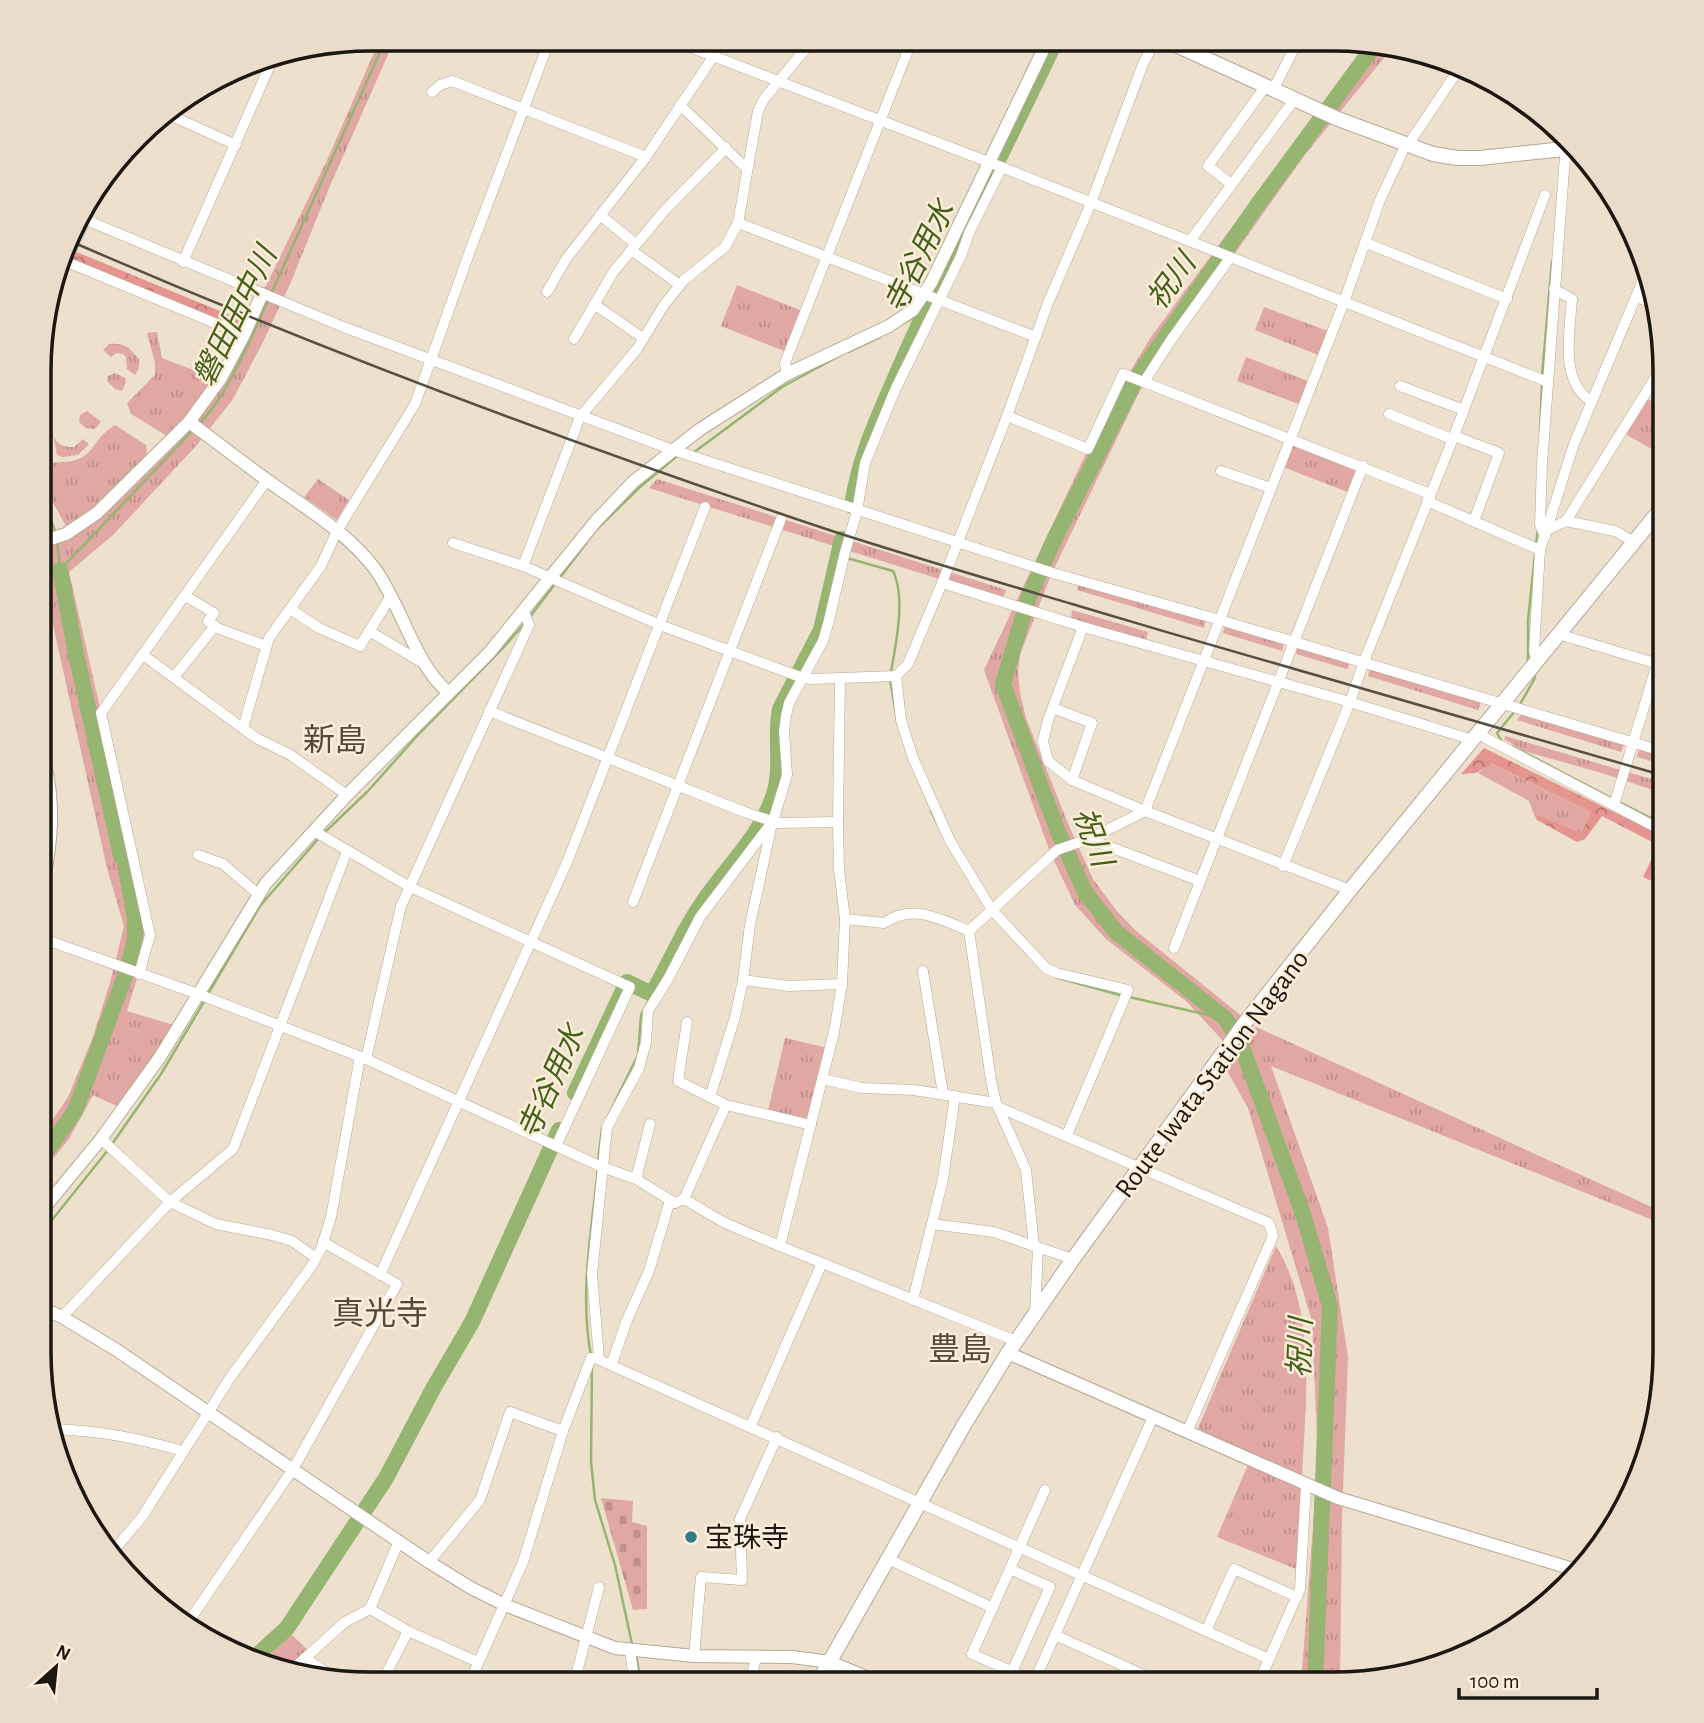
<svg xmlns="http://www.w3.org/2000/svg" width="1704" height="1723" font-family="'Alegreya Sans','Noto Sans JP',sans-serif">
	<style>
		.grass { fill: url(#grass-tufts) }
		.forest { fill: url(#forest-crowns) }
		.cemetery { fill: url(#cemetery-stones) }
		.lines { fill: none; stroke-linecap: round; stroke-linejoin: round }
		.stream { stroke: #95b571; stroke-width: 2.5 }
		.river { stroke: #95b571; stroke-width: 16 }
		.minor-casing { stroke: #b5a897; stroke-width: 11 }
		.tertiary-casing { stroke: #b5a897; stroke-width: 14 }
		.secondary-casing { stroke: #b5a897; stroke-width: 16 }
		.minor { stroke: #fff; stroke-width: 10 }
		.tertiary { stroke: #fff; stroke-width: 12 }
		.secondary { stroke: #fff; stroke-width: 14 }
		.rail { stroke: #554f44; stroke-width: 2.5 }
		.poi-dot { fill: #347b85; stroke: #fbedda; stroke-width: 2.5 }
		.labels { text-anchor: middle; stroke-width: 5; stroke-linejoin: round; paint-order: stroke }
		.street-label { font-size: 28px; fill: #1c1811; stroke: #fbedda }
		.poi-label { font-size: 28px; fill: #1c1811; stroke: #fbedda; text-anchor: start }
		.water-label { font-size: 30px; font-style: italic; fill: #44611a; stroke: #fbedda }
		.quarter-label { font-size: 32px; fill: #54493a; stroke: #fbedda }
		.rim { fill: none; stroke: #1c1811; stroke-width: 3.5 }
	</style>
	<defs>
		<pattern id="grass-tufts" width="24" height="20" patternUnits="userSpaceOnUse" patternTransform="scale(1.75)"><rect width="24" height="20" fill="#e0a7a3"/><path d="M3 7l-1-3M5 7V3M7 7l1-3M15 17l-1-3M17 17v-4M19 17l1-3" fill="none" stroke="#c08f8b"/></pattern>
		<pattern id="forest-crowns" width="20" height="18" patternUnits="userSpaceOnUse" patternTransform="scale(1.75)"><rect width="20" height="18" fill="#e5948f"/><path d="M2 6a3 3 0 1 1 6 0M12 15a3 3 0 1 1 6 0" fill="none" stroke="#b97873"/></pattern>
		<pattern id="cemetery-stones" width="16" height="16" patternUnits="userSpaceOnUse" patternTransform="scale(1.75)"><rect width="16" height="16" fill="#e0a7a3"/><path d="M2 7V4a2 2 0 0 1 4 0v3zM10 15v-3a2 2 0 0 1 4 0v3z" fill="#c08f8b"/></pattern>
	</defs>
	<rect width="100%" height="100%" fill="#ede0cd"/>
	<!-- grass -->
	<g class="grass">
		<path d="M380,39H395L329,188L291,282L263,342L233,399L196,446L113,535L69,572L116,778L149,939L127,1011L177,1026L123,1109L93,1095L69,1139L40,1175V1138L68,1097L93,1037L111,979L124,926L107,868L43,580L44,503L53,537L69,532L44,486V460C50,463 54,463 61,462C95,462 90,440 115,425L146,445L147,452L145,459L189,422L260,298L328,158Z"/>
		<path d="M1369,41L1393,47L1304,156L1145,380L1051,575L1020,655L1018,671L1020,693L1026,718L1069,826L1093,879L1116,910L1135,930L1254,1026L1225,1043L1187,1002L1106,939L1075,905L1050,852L984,670L1106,411L1151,337Z"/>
		<path d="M737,285L805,312L789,353L721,326Z"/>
		<path d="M1264,307L1330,332L1321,356L1255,330Z"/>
		<path d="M157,332L162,358L214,378L196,406L167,436L131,414L127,403L155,375V363L147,333Z"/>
		<path d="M109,344C126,343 128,347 139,359V368L135,375L127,369L126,357L123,354L117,353L111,357L103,350Z"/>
		<path d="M1246,357L1313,383L1304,406L1237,381Z"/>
		<path d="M115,373L125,378L126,382L122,391L115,389L107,381L108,376Z"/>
		<path d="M1644,397L1665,409V430L1655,451L1622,432Z"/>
		<path d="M87,411L101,422L95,429L86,428L79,422L80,415Z"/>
		<path d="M53,434C56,445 63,447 74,447L83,439L89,444L78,455L63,457L57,455Z"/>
		<path d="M1292,443L1359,469L1350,493L1283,467Z"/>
		<path d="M318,479L349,500L337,520L304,497Z"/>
		<path d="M657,479L1006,590L1003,599L649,488Z"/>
		<path d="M1079,580L1206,618L1204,628L1077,590Z"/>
		<path d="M1072,610L1148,632L1146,640L1071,619Z"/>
		<path d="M1225,625L1284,642L1282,651L1223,633Z"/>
		<path d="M1297,647L1350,663L1347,669L1296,654Z"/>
		<path d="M1370,668L1481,702L1478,710L1368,676Z"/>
		<path d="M1521,715L1624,744L1621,752L1517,720Z"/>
		<path d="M1505,736L1665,783V794L1605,774L1524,751L1504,739Z"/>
		<path d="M1639,749L1665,756V765L1637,757Z"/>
		<path d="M1491,764L1591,812L1581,833L1567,830L1534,814L1529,801L1478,773Z"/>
		<path d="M1256,1027L1665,1213V1225L1271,1066L1328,1228L1348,1357L1342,1517L1340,1684H1301L1318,1461L1312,1321L1248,1108L1225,1067Z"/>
		<path d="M785,1038L828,1048L811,1125L767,1115Z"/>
		<path d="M1276,1246C1318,1315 1305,1403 1302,1479C1300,1510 1301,1541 1301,1571L1217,1537L1250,1460L1287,1476L1198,1428Z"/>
		<path d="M291,1634L311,1653L295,1669L264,1661Z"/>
	</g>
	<!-- forest -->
	<g class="forest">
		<path d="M67,248L244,321L238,332L63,259Z"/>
		<path d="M1484,748L1665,837V864L1661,871L1665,873V887L1643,877L1658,845L1602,816L1585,839L1577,842L1537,820L1534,814L1581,833L1591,812L1492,764L1476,773L1461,774Z"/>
	</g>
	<!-- cemetery -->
	<path class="cemetery" d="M601,1498L633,1501L632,1522L647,1526V1609L633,1610Z"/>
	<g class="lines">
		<!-- stream -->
		<g class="stream">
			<path d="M1560,136V140"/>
			<path d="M904,323L922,313"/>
			<path d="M848,352L880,337"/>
			<path d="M1542,376L1552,261"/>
			<path d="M200,423C222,400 234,373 248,345L386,39"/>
			<path d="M1540,432L1542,383"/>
			<path d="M693,453L782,387L839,356"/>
			<path d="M44,501L56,534"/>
			<path d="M597,529L640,487L677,456"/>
			<path d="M57,540L60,568"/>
			<path d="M1536,544L1538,529"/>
			<path d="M847,558L893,571C906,598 896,643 891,672"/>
			<path d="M60,570L193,430"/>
			<path d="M559,579L593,534"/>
			<path d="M529,618L555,584"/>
			<path d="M1528,662V620L1535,554"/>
			<path d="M890,679L897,720"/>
			<path d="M1519,706L1535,678L1534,675"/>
			<path d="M1502,742L1497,733L1515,711"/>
			<path d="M1512,746L1611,798"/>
			<path d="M1617,801L1665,825"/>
			<path d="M931,811L939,827"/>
			<path d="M324,833L368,791L417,736L504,647L525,623"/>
			<path d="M1055,977L1123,996"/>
			<path d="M208,994L260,906L319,838"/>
			<path d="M1129,997L1226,1019"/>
			<path d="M112,1144L161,1074L205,1000"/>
			<path d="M598,1161L602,1128L638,1055L641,1015L652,994"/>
			<path d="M40,1235L108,1150"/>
			<path d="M591,1356C579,1292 592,1231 598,1167"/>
			<path d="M592,1366L591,1461L595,1500L615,1565L632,1644"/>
			<path d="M636,1654L641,1684"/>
		</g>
		<!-- river -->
		<g class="river">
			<path d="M852,506C859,456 879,416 898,371C947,259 1004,151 1056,40"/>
			<path d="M575,1093L627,982L652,994C669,965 682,932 701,905C726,867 760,838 774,794C783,766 774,737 780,709L821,630L842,539"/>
			<path d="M40,1160L75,1111L126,973L135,940V920L125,862L121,856L76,654L60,570"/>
			<path d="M254,1658L287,1628L386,1478L434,1387L472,1322L559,1130"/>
			<path d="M1315,1684L1330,1306L1303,1214L1242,1047L1226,1019L1116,932L1085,892L1058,832L1003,684L1028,599L1053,542L1136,379L1258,204L1377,42"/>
		</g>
		<defs>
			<g id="minor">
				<path d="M669,39L991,163L1548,382"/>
				<path d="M1273,90L1298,41"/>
				<path d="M432,92L440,85L452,81L646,157"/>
				<path d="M680,105L747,169"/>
				<path d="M165,113L236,145"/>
				<path d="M1408,145L1459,69"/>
				<path d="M1231,184L1208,166L1265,87"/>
				<path d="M600,215L636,244"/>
				<path d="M79,217L341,326L673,450L1053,573L1220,620L1665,752"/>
				<path d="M738,223L1036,337"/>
				<path d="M1190,241L1294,100"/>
				<path d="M1366,243L1507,299"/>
				<path d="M631,250L680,285"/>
				<path d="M62,260L244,335"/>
				<path d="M66,262L104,179"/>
				<path d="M183,262L275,54"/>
				<path d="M1554,289L1572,299C1570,330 1559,382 1591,401"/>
				<path d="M547,292L566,259L646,157L713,57"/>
				<path d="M1636,297L1656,304"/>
				<path d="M594,304L643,338"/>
				<path d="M574,339L614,271L665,210L726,148"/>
				<path d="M787,374L785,363L912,40"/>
				<path d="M1144,382L1171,340L1230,258"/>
				<path d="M1400,386L1464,410"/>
				<path d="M1389,414L1452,439"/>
				<path d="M1007,416L1088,449L1123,374L1430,494"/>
				<path d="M1454,436L1499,453L1474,521"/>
				<path d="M1221,471L1271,488"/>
				<path d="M1427,501L1540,550"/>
				<path d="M1566,521L1665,362"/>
				<path d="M1547,530L1566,521L1615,531L1634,542"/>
				<path d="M1545,536L1540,525L1542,464L1566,143"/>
				<path d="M453,543L523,566L660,625L803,678L812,679L896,676L908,664L942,583L1007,416L1048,303L1091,203L1143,64L1155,41"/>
				<path d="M523,566L580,417L637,349L664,305L684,280L725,247L738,223L758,111L764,99L813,40"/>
				<path d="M942,583L1083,627L1350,702L1283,866"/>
				<path d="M185,596L214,613L208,621L217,628L266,646"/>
				<path d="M290,609L319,628L360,646L391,596"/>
				<path d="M1083,627L1048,720L1043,741L1048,761L1072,780L1145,811L1350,890"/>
				<path d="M369,631L423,663"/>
				<path d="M1558,634L1665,666"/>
				<path d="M143,655L256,738L289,754L347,795"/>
				<path d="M1537,661L1534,651L1540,550L1574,444L1648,268"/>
				<path d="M896,676L901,720L913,758L950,841L992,910L1047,969L1057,973L1128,990L1067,1135"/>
				<path d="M174,677L215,626"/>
				<path d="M1053,708L1092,723L1072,780"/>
				<path d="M489,711L747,813L778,823L838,822"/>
				<path d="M243,728L269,638L321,566L337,531L415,404L471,248L550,39"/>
				<path d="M1478,734L1665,832"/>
				<path d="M1473,740L1350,702L1363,664L1454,436L1545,195"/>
				<path d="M1614,805L1665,638"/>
				<path d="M314,831L410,887L630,987L556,1146"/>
				<path d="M1089,839L1200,881"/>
				<path d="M198,855L223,864L258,894"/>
				<path d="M633,902L781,519"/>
				<path d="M845,919L884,923C913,903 940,919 969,931L991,1080L996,1103"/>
				<path d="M969,931L1057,850L1089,839L1145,811L1344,302L1380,200L1406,144"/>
				<path d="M41,938L198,994L366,1059L602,1167L636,1179L675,1203L684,1199L725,1223L780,1246L1016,1341"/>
				<path d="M1174,948L1363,466"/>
				<path d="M923,971L943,1094"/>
				<path d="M139,974L150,935L101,713L267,480"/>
				<path d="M743,980L789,986L842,984"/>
				<path d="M687,1022L678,1081L726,1105L811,1125"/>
				<path d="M366,1059L401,906L529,625L524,612"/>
				<path d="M822,1079L862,1088L914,1090L996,1103L998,1107L1269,1223L1273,1236L1187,1432"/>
				<path d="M710,1097L735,1017L743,980L750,925L771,828"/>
				<path d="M998,1107L1026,1170L1034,1246L1073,1259"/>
				<path d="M101,1139L170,1202L216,1224L272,1235L292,1241L316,1258"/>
				<path d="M636,1179L650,1124"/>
				<path d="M684,1199L726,1105"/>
				<path d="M932,1224L994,1232L1034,1246"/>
				<path d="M780,1246L834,1032L842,984L845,919L839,870L838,822L840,678"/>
				<path d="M380,1275L568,860L705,507"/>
				<path d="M913,1300L943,1179L955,1096"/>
				<path d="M1035,1313L1038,1247"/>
				<path d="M62,1317L170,1202L233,1149L347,851"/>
				<path d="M599,1358L592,1274L607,1127L639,1068L646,1042L648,1011L668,979L700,917L773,821L787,775L784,731L786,716L789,703L823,641L828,624L845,552L857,511L865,463L895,390L961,256L969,233L1002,167"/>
				<path d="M612,1363L627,1320L649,1271L669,1204L675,1203"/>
				<path d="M751,1425L822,1263"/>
				<path d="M51,1431L54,1429C103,1431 136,1438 183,1451"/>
				<path d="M109,1556L142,1517L230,1378L313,1264L321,1249L331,1217L360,1057"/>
				<path d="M888,1559L993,1608"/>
				<path d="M429,1562L480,1500L510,1412L563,1431"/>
				<path d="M1010,1569L1050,1587L1012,1672"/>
				<path d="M370,1609L408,1631L478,1662"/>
				<path d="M189,1621L293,1469L397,1284L323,1242"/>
				<path d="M1206,1631L1234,1569L1297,1597"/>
				<path d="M1055,1635L1148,1677"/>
				<path d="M630,1651L635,1684"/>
				<path d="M694,1656L701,1577L742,1580L740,1519L777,1437"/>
				<path d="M305,1658L339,1681"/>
				<path d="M293,1669L345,1622L370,1609L399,1541"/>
				<path d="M1038,1674L1060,1684"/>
				<path d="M1034,1681L972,1654L1045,1490"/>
				<path d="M381,1684L408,1631"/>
				<path d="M469,1684L523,1562L563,1431L591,1358H595L1269,1659"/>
				<path d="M574,1684L599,1587"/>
				<path d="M750,1684L756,1657"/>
				<path d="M1033,1684L1153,1417"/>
				<path d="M1258,1684L1300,1589L1306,1485"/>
			</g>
			<g id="tertiary">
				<path d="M189,422C217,442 243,463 271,483C307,509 348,533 375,569C402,606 414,664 449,693"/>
				<path d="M44,541L66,534L97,513L189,422L221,378L244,335L262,294"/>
				<path d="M42,890C52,840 56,802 42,752"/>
				<path d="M40,1213L101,1139L160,1057L266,883L347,795L489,653L596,521L633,482L699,430L787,374L889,326L913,310L931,283L1048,40"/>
				<path d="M40,1307L62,1317L115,1349L429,1562L471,1588L505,1605L615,1648L694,1656L792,1657L830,1662L883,1684"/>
				<path d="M1008,1353L1338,1498L1573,1569"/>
			</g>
			<g id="secondary">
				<path d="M1167,41L1338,119L1433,154L1457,158H1480L1573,148"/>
				<path d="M817,1684L964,1425L1008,1353L1073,1259L1247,1020L1350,890L1665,504"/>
			</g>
		</defs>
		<!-- minor casing -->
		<use href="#minor" class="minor-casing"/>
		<!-- tertiary casing -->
		<use href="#tertiary" class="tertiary-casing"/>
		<!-- secondary casing -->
		<use href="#secondary" class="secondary-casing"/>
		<!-- minor -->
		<use href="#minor" class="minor"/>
		<!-- tertiary -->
		<use href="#tertiary" class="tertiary"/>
		<!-- secondary -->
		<use href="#secondary" class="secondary"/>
		<!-- rail -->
		<path class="rail" d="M70,241C318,349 572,444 829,530C909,556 991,580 1072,604C1269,663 1467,718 1665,776"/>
	</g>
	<!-- markers -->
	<circle class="poi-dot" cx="691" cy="1537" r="7"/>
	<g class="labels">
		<!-- street labels -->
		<g class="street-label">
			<text transform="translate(1211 1073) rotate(-53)" y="10">Route Iwata Station Nagano</text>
		</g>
		<!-- poi labels -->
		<g class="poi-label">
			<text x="705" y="1547">宝珠寺</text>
		</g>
		<!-- water labels -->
		<g class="water-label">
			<text transform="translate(919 257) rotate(-64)" y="10">寺谷用水</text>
			<text transform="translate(1171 281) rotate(-54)" y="10">祝川</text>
			<text transform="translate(235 316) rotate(-64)" y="10">磐田田中川</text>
			<text transform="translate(1093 837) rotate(69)" y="10">祝川</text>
			<text transform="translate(551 1082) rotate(-66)" y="10">寺谷用水</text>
			<text transform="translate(1300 1348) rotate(-88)" y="10">祝川</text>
		</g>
		<!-- quarter labels -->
		<g class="quarter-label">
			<text x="335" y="751">新島</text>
			<text x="380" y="1324">真光寺</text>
			<text x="960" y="1360">豊島</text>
		</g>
	</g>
	<!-- crop -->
	<path d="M0 0H1704V1723H0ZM371 51H1333A320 320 0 0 1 1653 371V1352A320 320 0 0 1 1333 1672H371A320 320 0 0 1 51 1352V371A320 320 0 0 1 371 51Z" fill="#e9dcca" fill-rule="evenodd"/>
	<path class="rim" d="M371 51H1333A320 320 0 0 1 1653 371V1352A320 320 0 0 1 1333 1672H371A320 320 0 0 1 51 1352V371A320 320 0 0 1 371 51Z"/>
	<!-- north arrow -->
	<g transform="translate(56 1667) rotate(27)" stroke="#fbedda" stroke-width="5" paint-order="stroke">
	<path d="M0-5L12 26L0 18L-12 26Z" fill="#1c1811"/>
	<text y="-10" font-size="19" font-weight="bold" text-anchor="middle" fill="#1c1811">N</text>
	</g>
	<!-- scale -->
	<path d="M1459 1688v10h138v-10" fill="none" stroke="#1c1811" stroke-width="3.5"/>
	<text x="1470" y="1688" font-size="21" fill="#1c1811" stroke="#fbedda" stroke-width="5" paint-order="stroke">100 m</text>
</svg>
